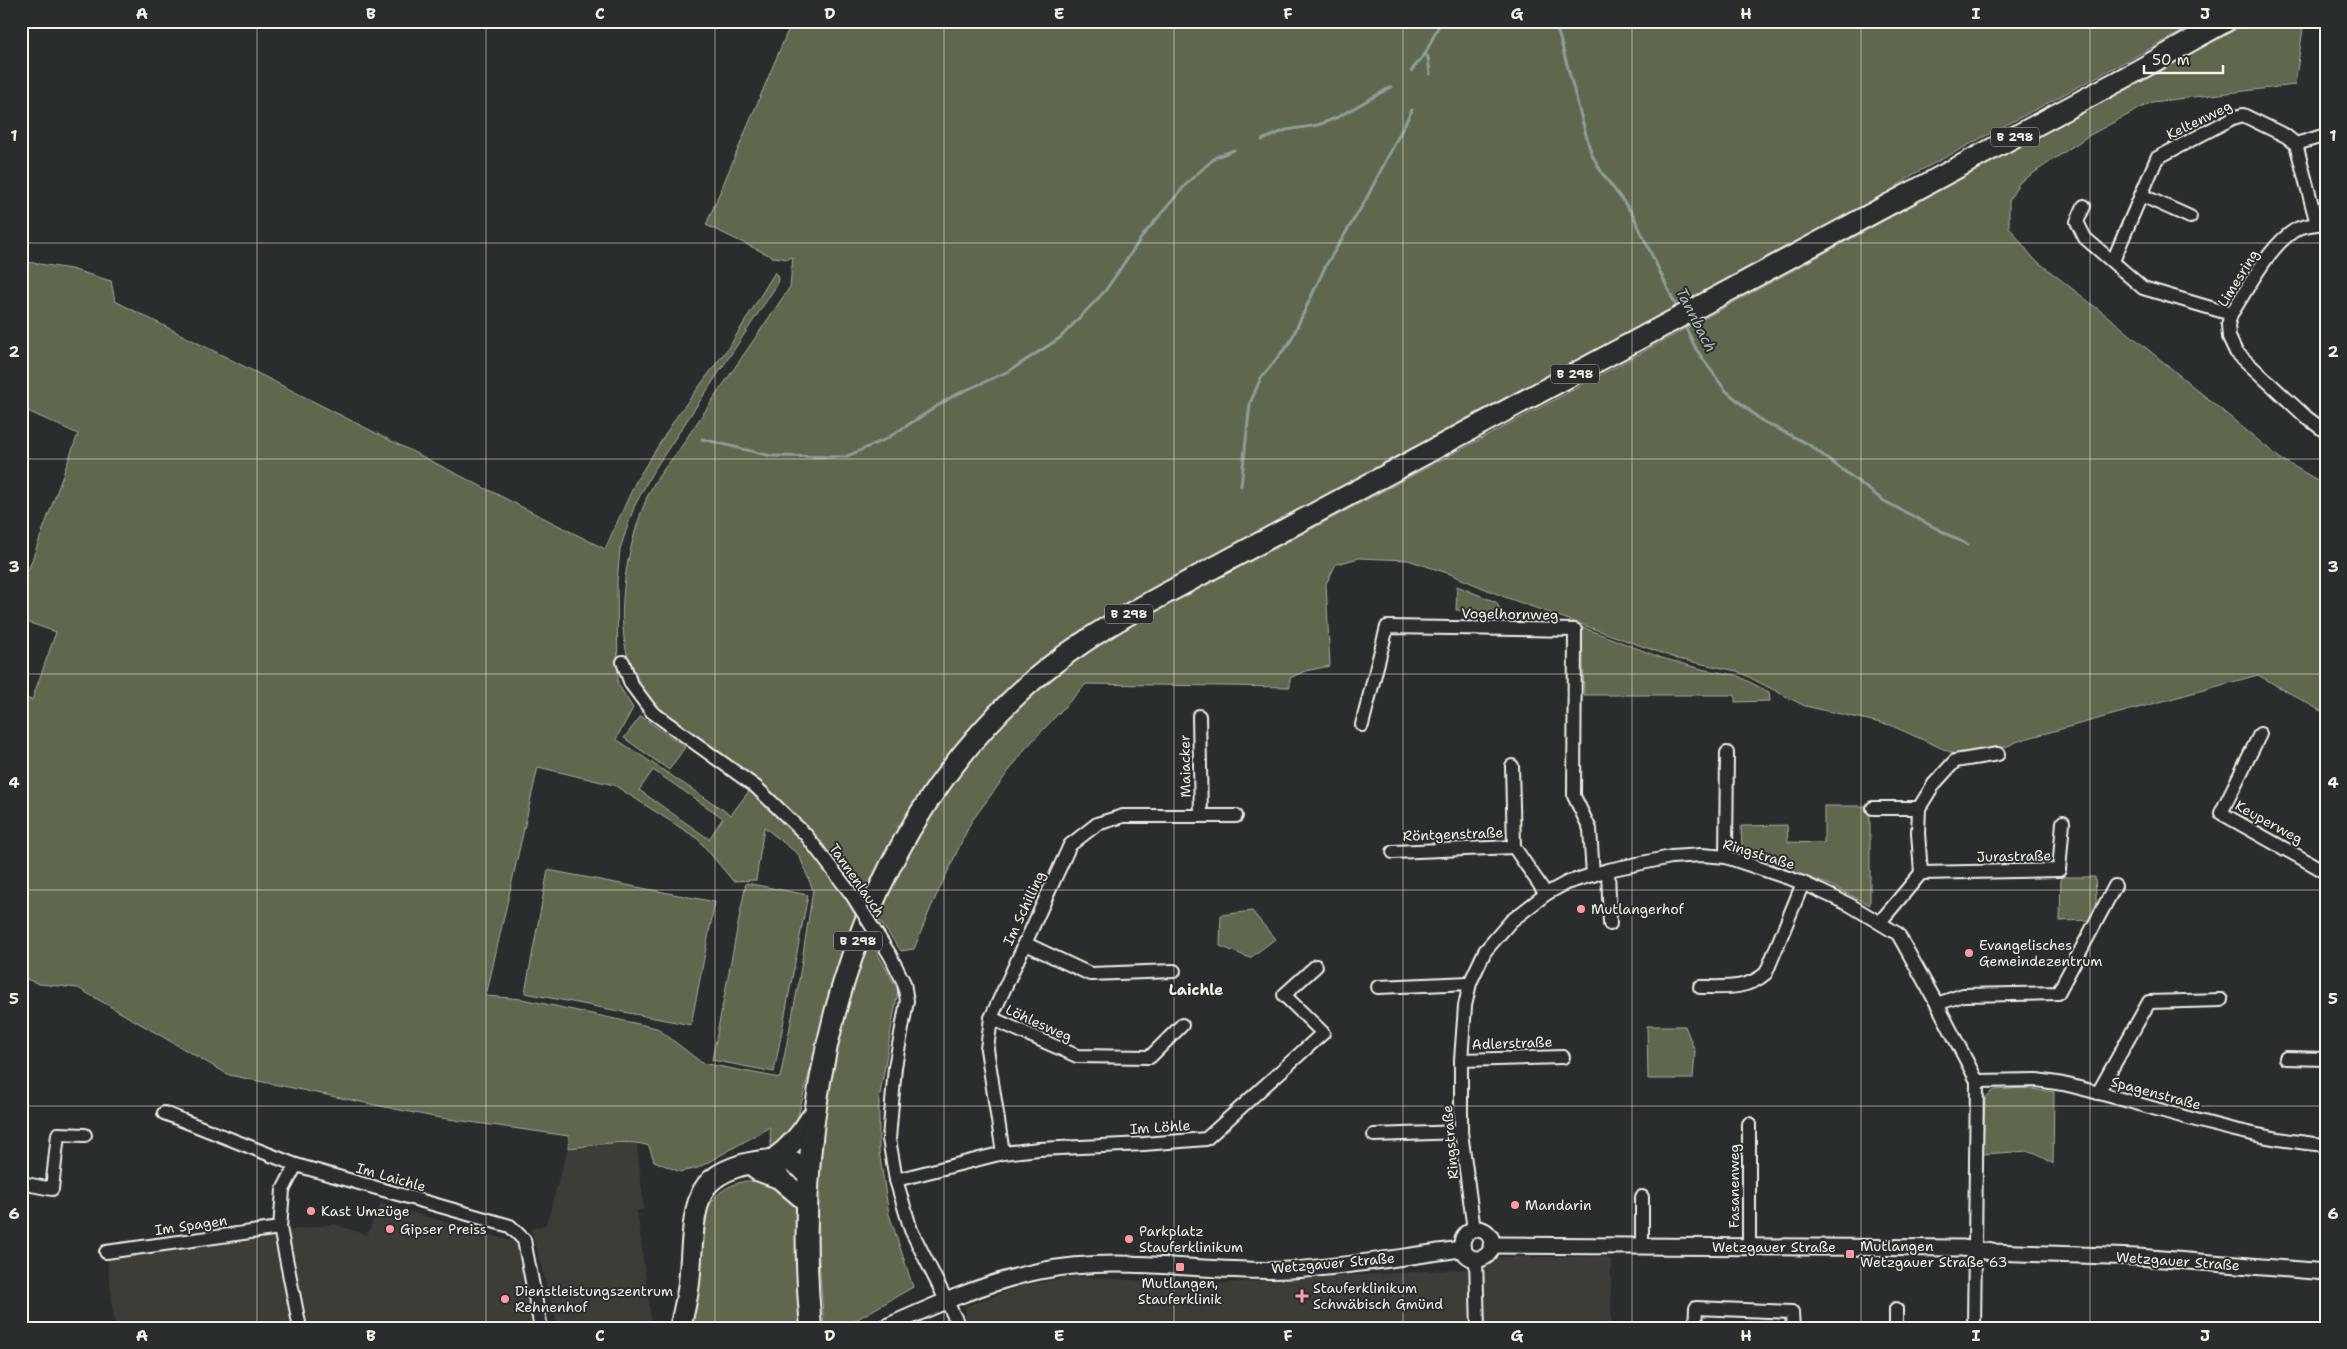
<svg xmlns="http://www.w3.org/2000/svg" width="2347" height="1349" font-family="'Shantell Sans',sans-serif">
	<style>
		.built { fill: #3c3c38 }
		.green { fill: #5f684e; stroke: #aaac9b; fill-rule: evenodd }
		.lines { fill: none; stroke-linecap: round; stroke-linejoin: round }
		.stream { stroke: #8c9d9c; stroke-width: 3 }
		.minor-casing { stroke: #f4f1e8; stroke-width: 16 }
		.tertiary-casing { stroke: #f4f1e8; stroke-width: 19 }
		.primary-casing { stroke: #f4f1e8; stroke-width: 24 }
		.minor { stroke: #2a2d2e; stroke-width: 12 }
		.tertiary { stroke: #2a2d2e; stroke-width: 15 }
		.primary { stroke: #2a2d2e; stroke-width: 20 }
		.minor-bridge-casing { stroke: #f4f1e8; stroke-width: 16; stroke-linecap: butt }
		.minor-bridge { stroke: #2a2d2e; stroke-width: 12 }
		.grid { fill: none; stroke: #f4f1e8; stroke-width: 1; stroke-opacity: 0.55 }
		.poi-dot { fill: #ff9aa2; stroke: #2a2d2e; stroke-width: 2 }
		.labels { text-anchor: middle; stroke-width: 4; stroke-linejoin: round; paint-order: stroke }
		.shield { fill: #2a2d2e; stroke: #b7b6b0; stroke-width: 1 }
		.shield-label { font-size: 12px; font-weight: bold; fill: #f4f1e8 }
		.street-label { font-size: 14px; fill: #f4f1e8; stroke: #2a2d2e }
		.poi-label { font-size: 14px; fill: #f4f1e8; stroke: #2a2d2e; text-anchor: start }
		.water-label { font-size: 15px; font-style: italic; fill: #afb9b5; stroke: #2a2d2e }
		.neighbourhood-label { font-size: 15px; font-weight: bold; fill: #f4f1e8; stroke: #2a2d2e }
		.neatline { fill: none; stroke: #f4f1e8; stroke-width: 2 }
		.grid-label { font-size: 16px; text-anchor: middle; font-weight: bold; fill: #f4f1e8 }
	</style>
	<rect width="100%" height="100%" fill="#2a2d2e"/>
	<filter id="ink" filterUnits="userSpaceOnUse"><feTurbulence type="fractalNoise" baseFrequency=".02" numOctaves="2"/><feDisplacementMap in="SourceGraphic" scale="10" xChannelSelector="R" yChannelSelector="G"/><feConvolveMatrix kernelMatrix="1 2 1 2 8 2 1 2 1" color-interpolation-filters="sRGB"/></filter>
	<g filter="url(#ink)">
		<!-- built -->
		<g class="built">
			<path d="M626,1143L637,1145L644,1209L637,1211L652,1328H558L531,1229L546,1225L568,1148Z"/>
			<path d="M381,1203L518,1243L533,1328H115L107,1257L334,1224L367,1235Z"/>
			<path d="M1495,1257H1607L1611,1260V1328H970L965,1317L966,1306L1021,1286L1077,1276L1193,1285L1464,1269L1486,1265Z"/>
		</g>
		<!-- green -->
		<g class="green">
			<path d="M792,21H2202L1914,174L1877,201L1779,250L1163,588L1010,690L954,750L865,898C835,863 808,823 772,793C749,774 724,756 699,738C681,725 662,712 647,695C605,646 625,549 648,495C658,472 678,455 690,433L790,287L793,256L789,259L773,257L706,225Z"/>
			<path d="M2251,21H2304L2295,85L2152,102L2088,136L2019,183L2009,201V227L2033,258L2116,323L2281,459L2326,485V714L2258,675L2021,740L1994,752L1959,756L1890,725L1805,706L1737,671L1678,659L1502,596L1450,574L1408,560L1359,558L1336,564L1326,584L1330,666L1305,671L1290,678V687L1086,684L1026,748L971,822L931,907L914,949L901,951L876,916L908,853L939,801L966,762L1025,698L1062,667L1154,607L1189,594L1560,397Z"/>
			<path d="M21,261L71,269L111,281L115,301L117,302L605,549L636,481L677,416L731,344L775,272L778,278L777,285L652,473L634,507L620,549L617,582L618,684L633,708L616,739L731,815L752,787L781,813L830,870L856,917L828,1000L796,1124L771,1154L770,1127L698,1168L680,1172L654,1161L649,1146C625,1138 593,1146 568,1148L569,1136L434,1117L229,1075L78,988L39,984L21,977V697L32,700L56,632L21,620V590L78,434L21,408ZM538,767L614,785L698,839L733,881L756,880L764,827L799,855L813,890L798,986L780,1078L702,1063L657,1028L522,999L486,996ZM653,770L723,818L709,839L639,790Z"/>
			<path d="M1457,586L1496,602L1503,614L1456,610Z"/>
			<path d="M1582,627L1662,658L1705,670L1736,675L1769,692L1770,701L1735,702V695H1584Z"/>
			<path d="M641,716L685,747L669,770L624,738Z"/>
			<path d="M1824,806H1865L1870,811V905L1832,886L1747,854L1742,850L1741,826L1787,825L1788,842L1824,843Z"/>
			<path d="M548,870L715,902L691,1025L525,993Z"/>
			<path d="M2061,877H2095L2097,912L2093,920L2060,921Z"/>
			<path d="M746,883L808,895L774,1072L712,1060Z"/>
			<path d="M1252,911L1275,939L1250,958L1220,946L1221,915Z"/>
			<path d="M869,938L898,990L879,1100V1151L889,1214L913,1287L842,1328H824L818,1247V1162L833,1054L847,999Z"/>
			<path d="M1647,1026H1685L1695,1051L1693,1079H1648Z"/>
			<path d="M2024,1088L2054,1092L2053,1164L2038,1154L2029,1151L1983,1154L1985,1098L1994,1090Z"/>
			<path d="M745,1181C769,1182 788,1183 796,1208L798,1285L803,1328H693L705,1214C713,1195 725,1186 745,1181Z"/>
		</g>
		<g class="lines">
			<!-- stream -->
			<g class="stream">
				<path d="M1552,21L1559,35L1591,153L1602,173L1632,213L1678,310"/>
				<path d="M1425,54L1428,57L1430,74"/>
				<path d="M1411,71L1425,54L1441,21"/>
				<path d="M1262,140L1286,130L1318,125L1338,117L1391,87"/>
				<path d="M1683,322L1696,349L1725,390L1762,421L1808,444L1884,501L1968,545"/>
				<path d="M702,439L771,456L845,457L886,439L953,396L1009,371L1060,338L1105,291L1144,234L1189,181L1216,157L1234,150"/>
				<path d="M1241,486L1250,403L1261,378L1290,342L1326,265L1364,203L1412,110"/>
			</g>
			<defs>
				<g id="minor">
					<path d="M2296,144L2326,135"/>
					<path d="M2141,195L2190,217"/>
					<path d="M2084,206L2077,222L2085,238L2143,288L2231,314"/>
					<path d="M2326,223C2317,224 2307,225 2299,228C2271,241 2248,289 2231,314L2228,325L2229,337L2236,352L2306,417L2326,432"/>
					<path d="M2113,261L2157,158L2233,118L2243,115L2286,136L2296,144L2317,224"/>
					<path d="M623,662L631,684L652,712L756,787L806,835L852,895"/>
					<path d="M1199,716L1201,816"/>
					<path d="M1362,725L1387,627L1575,630L1574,796L1590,829L1593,875"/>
					<path d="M2260,734L2221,813L2326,872"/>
					<path d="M1512,766L1514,847L1546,894"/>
					<path d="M1873,808H1919"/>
					<path d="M1393,852L1514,847"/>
					<path d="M1726,857L1727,753"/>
					<path d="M1608,870L1610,924"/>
					<path d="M1921,873L2059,870L2063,822"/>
					<path d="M1880,922L1921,873L1918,833L1919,808L1934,784L1955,761L1998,754"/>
					<path d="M1024,943L1090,974L1174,971"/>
					<path d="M890,955L904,983L907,1001L895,1067L889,1139L896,1180L911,1230L960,1328"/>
					<path d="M1378,987L1470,983"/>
					<path d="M1700,987C1723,987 1747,990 1766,973L1803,883"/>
					<path d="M1937,1004L1963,995L2058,993L2115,886"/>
					<path d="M991,1018L1077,1056L1150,1057L1182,1025"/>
					<path d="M2286,1058L2326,1059"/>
					<path d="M1461,1060L1563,1057"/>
					<path d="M1977,1081L2037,1080L2063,1084C2150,1104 2236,1138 2326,1145"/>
					<path d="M2098,1093L2149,1002L2221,1000"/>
					<path d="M164,1113L296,1165L510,1226L524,1240L541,1328"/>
					<path d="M1749,1124V1247"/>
					<path d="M1374,1135L1461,1132"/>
					<path d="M1003,1153L987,1049L991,1018L1070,845L1097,824L1123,816H1236"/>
					<path d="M896,1180L1003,1153L1039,1149L1144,1144L1206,1139L1323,1033L1284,995L1316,966"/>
					<path d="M21,1183L52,1189L58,1134L85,1135"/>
					<path d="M1642,1197V1247"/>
					<path d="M280,1228L300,1328"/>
					<path d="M1474,1230L1461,1132V1060L1465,1006L1470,983L1485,951L1511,921L1546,894L1566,883L1608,870L1671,857L1702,855L1726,857L1803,883L1850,905L1898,934L1937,1004L1977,1081L1974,1328"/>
					<path d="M106,1252L280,1228L283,1190L296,1165"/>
					<path d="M1476,1259L1478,1328"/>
					<path d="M1896,1309V1328"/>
					<path d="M1695,1328L1696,1308L1792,1312L1793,1328"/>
				</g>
				<g id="tertiary">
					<circle cx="1477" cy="1244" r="15"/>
					<path d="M1491,1245L1962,1248L1992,1252L2138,1257L2326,1272"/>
					<path d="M884,1328C935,1305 986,1282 1040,1271C1122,1254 1207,1274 1290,1270C1347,1267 1405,1256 1462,1249"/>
				</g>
				<g id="primary">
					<path d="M774,1159C790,1147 801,1135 811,1118"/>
					<path d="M757,1170L779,1178L806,1201"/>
					<path d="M680,1328C683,1315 686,1303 688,1290C693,1262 689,1207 707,1185C720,1170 744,1163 763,1161C780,1158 797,1159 807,1174"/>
					<path d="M811,1328C789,1101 848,854 1019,693C1061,653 1112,623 1163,595L2137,71L2226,21"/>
				</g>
			</defs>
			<!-- minor casing -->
			<use href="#minor" class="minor-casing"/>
			<!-- tertiary casing -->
			<use href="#tertiary" class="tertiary-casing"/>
			<!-- primary casing -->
			<use href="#primary" class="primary-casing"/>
			<!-- minor -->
			<use href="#minor" class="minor"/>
			<!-- tertiary -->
			<use href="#tertiary" class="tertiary"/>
			<!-- primary -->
			<use href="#primary" class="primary"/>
			<defs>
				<path id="minor-bridge" d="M852,895L890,955"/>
			</defs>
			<!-- minor-bridge casing -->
			<use href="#minor-bridge" class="minor-bridge-casing"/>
			<!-- minor-bridge -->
			<use href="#minor-bridge" class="minor-bridge"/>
		</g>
	</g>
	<!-- grid -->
	<path class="grid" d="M257,21V1328M486,21V1328M715,21V1328M944,21V1328M1174,21V1328M1403,21V1328M1632,21V1328M1861,21V1328M2090,21V1328M21,243H2326M21,459H2326M21,674H2326M21,890H2326M21,1106H2326"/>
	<!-- markers -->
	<g class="poi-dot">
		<circle cx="1581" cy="909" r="5"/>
		<circle cx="1969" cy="953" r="5"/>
		<circle cx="1515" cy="1205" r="5"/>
		<circle cx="311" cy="1211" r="5"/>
		<circle cx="390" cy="1229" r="5"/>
		<circle cx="1129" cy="1239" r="5"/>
		<rect x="1845" y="1249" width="10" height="10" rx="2.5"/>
		<rect x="1175" y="1262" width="10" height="10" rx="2.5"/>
		<path d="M1299.5 1288.5h5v5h5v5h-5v5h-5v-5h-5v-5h5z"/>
		<circle cx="505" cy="1299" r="5"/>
	</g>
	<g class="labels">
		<!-- shield labels -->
		<g class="shield">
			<rect x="1991" y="127.5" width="48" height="19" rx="4"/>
			<rect x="1551" y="364.5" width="48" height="19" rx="4"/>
			<rect x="1105" y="604.5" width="48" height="19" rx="4"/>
			<rect x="834" y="931.5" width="48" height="19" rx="4"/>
		</g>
		<g class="shield-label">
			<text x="2015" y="141">B 298</text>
			<text x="1575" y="378">B 298</text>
			<text x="1129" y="618">B 298</text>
			<text x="858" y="945">B 298</text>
		</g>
		<!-- street labels -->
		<g class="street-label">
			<text transform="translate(2199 120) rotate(-26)" y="5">Keltenweg</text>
			<text transform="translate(2238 278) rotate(-58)" y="5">Limesring</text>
			<text transform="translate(1510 614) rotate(1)" y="5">Vogelhornweg</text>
			<text transform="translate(1185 766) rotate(-91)" y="5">Maiacker</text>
			<text transform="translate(2269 822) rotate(29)" y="5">Keuperweg</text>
			<text transform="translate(1453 834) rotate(-2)" y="5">Röntgenstraße</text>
			<text transform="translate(1759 854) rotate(17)" y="5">Ringstraße</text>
			<text transform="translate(2014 856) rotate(-1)" y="5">Jurastraße</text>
			<text transform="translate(857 880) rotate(55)" y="5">Tannenlauch</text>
			<text transform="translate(1024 908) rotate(-65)" y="5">Im Schilling</text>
			<text transform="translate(1039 1023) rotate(24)" y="5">Löhlesweg</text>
			<text transform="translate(1512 1043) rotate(-2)" y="5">Adlerstraße</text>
			<text transform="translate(2156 1093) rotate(15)" y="5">Spagenstraße</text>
			<text transform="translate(1160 1127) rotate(-4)" y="5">Im Löhle</text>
			<text transform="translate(1450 1142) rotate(-95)" y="5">Ringstraße</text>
			<text transform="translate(391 1177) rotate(16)" y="5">Im Laichle</text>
			<text transform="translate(1734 1186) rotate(-90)" y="5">Fasanenweg</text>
			<text transform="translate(191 1225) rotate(-8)" y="5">Im Spagen</text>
			<text x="1774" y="1252">Wetzgauer Straße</text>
			<text transform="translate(2178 1261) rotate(4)" y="5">Wetzgauer Straße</text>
			<text transform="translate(1333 1263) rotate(-5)" y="5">Wetzgauer Straße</text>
		</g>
		<!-- poi labels -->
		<g class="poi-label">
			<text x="1591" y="914">Mutlangerhof</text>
			<text x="1979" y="950">Evangelisches<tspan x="1979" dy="16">Gemeindezentrum</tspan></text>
			<text x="1525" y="1210">Mandarin</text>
			<text x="321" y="1216">Kast Umzüge</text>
			<text x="400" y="1234">Gipser Preiss</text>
			<text x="1139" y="1236">Parkplatz<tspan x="1139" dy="16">Stauferklinikum</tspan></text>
			<text x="1860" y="1251">Mutlangen<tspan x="1860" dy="16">Wetzgauer Straße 63</tspan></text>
			<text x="1180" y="1288" text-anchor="middle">Mutlangen,<tspan x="1180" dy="16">Stauferklinik</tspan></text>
			<text x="1313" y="1293">Stauferklinikum<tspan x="1313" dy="16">Schwäbisch Gmünd</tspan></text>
			<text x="515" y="1296">Dienstleistungszentrum<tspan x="515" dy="16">Rehnenhof</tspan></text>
		</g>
		<!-- water labels -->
		<g class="water-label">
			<text transform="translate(1696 320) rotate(63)" y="5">Tannbach</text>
		</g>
		<!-- neighbourhood labels -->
		<g class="neighbourhood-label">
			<text x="1196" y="995">Laichle</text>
		</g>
	</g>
	<!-- margin -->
	<rect width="2347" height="1349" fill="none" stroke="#2a2d2e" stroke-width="55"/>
	<!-- scale -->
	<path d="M2144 65v8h79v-8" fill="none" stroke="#f4f1e8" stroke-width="2.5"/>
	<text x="2152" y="65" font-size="15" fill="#f4f1e8" stroke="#2a2d2e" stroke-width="4" paint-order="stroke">50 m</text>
	<rect x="28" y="28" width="2292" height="1294" class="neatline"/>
	<g class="grid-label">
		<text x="142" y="19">A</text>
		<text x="371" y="19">B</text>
		<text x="600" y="19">C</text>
		<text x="830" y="19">D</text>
		<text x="1059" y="19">E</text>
		<text x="1288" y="19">F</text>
		<text x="1517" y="19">G</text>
		<text x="1746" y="19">H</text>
		<text x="1976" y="19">I</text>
		<text x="2205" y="19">J</text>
		<text x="14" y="141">1</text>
		<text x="2333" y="141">1</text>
		<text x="14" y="357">2</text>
		<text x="2333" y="357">2</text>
		<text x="14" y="572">3</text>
		<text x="2333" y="572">3</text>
		<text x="14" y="788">4</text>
		<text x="2333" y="788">4</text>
		<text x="14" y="1004">5</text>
		<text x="2333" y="1004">5</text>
		<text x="14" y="1219">6</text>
		<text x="2333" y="1219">6</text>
		<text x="142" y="1341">A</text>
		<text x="371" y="1341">B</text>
		<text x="600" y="1341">C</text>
		<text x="830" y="1341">D</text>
		<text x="1059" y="1341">E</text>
		<text x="1288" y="1341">F</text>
		<text x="1517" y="1341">G</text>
		<text x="1746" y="1341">H</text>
		<text x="1976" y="1341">I</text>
		<text x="2205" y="1341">J</text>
	</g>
</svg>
